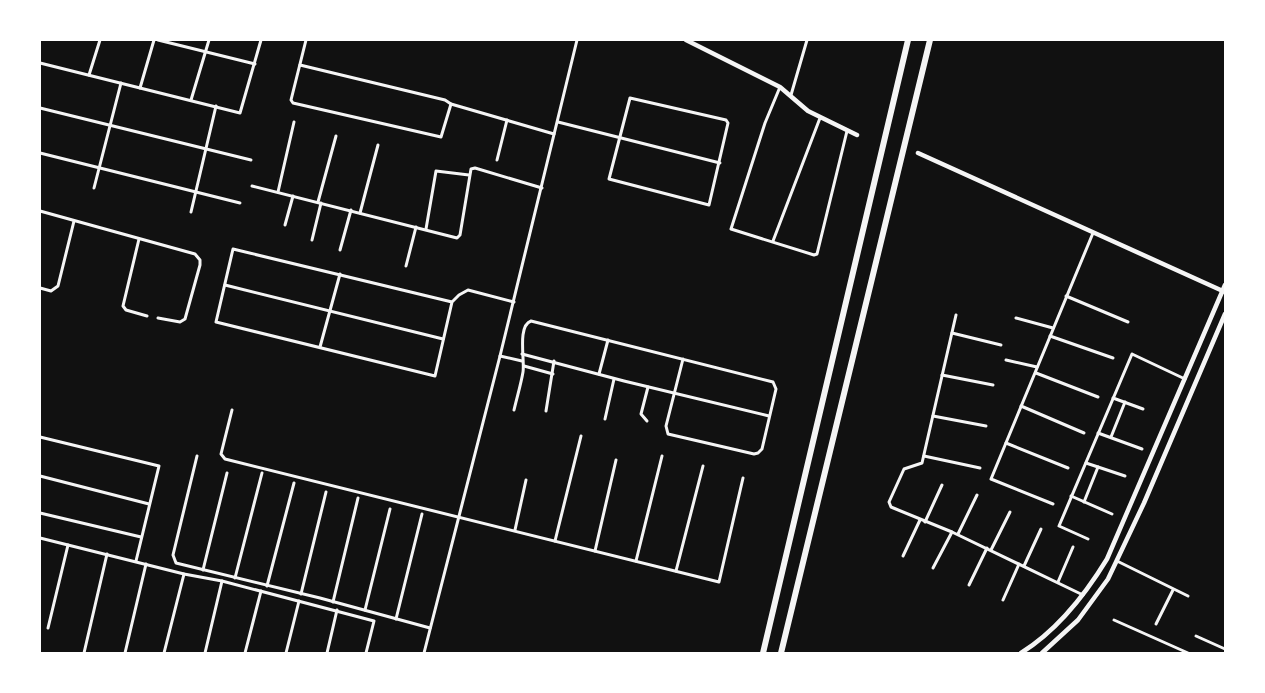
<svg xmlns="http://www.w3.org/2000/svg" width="1265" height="693" font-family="'DejaVu Sans',sans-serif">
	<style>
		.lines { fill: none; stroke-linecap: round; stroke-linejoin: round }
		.minor { stroke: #f5f5f5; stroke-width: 3 }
		.tertiary { stroke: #f5f5f5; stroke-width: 4.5 }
		.secondary { stroke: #f5f5f5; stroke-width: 4.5 }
		.motorway { stroke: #f5f5f5; stroke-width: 6 }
	</style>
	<rect width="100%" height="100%" fill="#111"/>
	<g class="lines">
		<!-- minor -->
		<g class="minor">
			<path d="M158,40L255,64"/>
			<path d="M306,40L291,100L293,103L441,137L451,104"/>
			<path d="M40,63L240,113L261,40"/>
			<path d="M300,65L445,100L451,104L554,134"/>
			<path d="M89,75L100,40"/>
			<path d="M780,87L765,123L731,229L814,255L817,254L847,131"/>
			<path d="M140,88L154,40"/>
			<path d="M791,95L807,40"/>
			<path d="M630,98L726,120L728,123L709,205L609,179Z"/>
			<path d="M191,100L209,40"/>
			<path d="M40,108L251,160"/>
			<path d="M558,122L720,163"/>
			<path d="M40,153L240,203"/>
			<path d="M497,160L507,120"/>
			<path d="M252,186L457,238L460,235L471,169L475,168L542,188"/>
			<path d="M94,188L121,83"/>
			<path d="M278,192L294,122"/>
			<path d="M318,202L336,136"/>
			<path d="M40,211L195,254L200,260V265L185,319L180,322L158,318"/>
			<path d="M191,212L216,106"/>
			<path d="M360,213L378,145"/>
			<path d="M285,225L293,196"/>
			<path d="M426,229L436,171L469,175"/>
			<path d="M139,239L123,306L126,310L147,316"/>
			<path d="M312,240L321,203"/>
			<path d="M773,241L820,118"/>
			<path d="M340,250L351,210"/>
			<path d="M406,266L416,227"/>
			<path d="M225,285L443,339"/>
			<path d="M40,288L51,291L58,286L74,221"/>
			<path d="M1066,296L1128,322"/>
			<path d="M452,302L233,249L216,322L435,376L452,302L459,295L468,290L514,302"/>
			<path d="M956,315L922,463L904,469L889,502L891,507L952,532L1083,595"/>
			<path d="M1016,318L1053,328"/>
			<path d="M952,333L1001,345"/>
			<path d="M1050,336L1113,358"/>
			<path d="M320,347L340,274"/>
			<path d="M522,354L624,381L769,416"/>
			<path d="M500,356L522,361"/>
			<path d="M1006,360L1037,367"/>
			<path d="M524,366L553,374"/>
			<path d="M1036,373L1098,397"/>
			<path d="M599,374L608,340"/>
			<path d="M942,375L993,385"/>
			<path d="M1113,398L1143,409"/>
			<path d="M1021,406L1084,433"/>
			<path d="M232,410L221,454L225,459L719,582L743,478"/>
			<path d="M514,410C517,397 521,384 523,372C525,360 517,326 531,321L773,382L776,389L762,449L758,453L754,454L668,434L666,426L683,359"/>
			<path d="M546,411L554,361"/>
			<path d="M933,416L986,426"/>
			<path d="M605,419L614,379"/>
			<path d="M647,421L641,414L648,387"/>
			<path d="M1098,433L1142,449"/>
			<path d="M40,437L159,466L136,561"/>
			<path d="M1111,437L1125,402"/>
			<path d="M1006,443L1068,468"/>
			<path d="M197,456L173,555L176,563L320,598L430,628"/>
			<path d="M924,456L980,468"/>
			<path d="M1086,463L1125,476"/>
			<path d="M40,476L149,504"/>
			<path d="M1071,496L1112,514"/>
			<path d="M1084,502L1098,467"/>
			<path d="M1053,504L991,479L1093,233"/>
			<path d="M40,513L141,537"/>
			<path d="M925,522L942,485"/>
			<path d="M515,530L526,480"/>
			<path d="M958,534L977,495"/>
			<path d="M40,538L184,574L222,581L205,653"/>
			<path d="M1088,539L1059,526L1132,354L1185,379"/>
			<path d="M555,541L581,436"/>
			<path d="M991,550L1010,512"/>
			<path d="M595,551L616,460"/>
			<path d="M903,556L920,520"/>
			<path d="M636,561L662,456"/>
			<path d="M1117,561L1188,596"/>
			<path d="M1024,566L1041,529"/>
			<path d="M933,568L952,532"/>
			<path d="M203,570L227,473"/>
			<path d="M676,571L703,466"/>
			<path d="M235,578L262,473"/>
			<path d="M222,581L374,621L366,653"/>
			<path d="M1058,582L1073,547"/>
			<path d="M969,585L987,548"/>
			<path d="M267,586L294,483"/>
			<path d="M301,594L326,492"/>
			<path d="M1003,600L1019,564"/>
			<path d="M333,602L358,498"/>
			<path d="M365,610L390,509"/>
			<path d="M396,619L422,514"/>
			<path d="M1114,620L1188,653"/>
			<path d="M1156,624L1173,590"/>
			<path d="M48,628L68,545"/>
			<path d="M1196,636L1225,649"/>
			<path d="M84,653L107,554"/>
			<path d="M125,653L146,564"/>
			<path d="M164,653L184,574"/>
			<path d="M245,653L261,591"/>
			<path d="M286,653L299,601"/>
			<path d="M327,653L337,610"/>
			<path d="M424,653L500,356L577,40"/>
		</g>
		<!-- tertiary -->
		<g class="tertiary">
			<path d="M1021,653C1058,630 1085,595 1107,559L1225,285"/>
			<path d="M1042,653L1078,620L1108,579L1144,503L1225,314"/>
		</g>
		<!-- secondary -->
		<g class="secondary">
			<path d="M686,40L780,87L808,111L857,135"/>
			<path d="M918,153L1225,292"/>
		</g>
		<!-- motorway -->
		<g class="motorway">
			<path d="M763,653L908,40"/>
			<path d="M781,653L930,40"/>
		</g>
	</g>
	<!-- border -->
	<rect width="1265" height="693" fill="none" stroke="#ffffff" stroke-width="82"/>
</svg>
